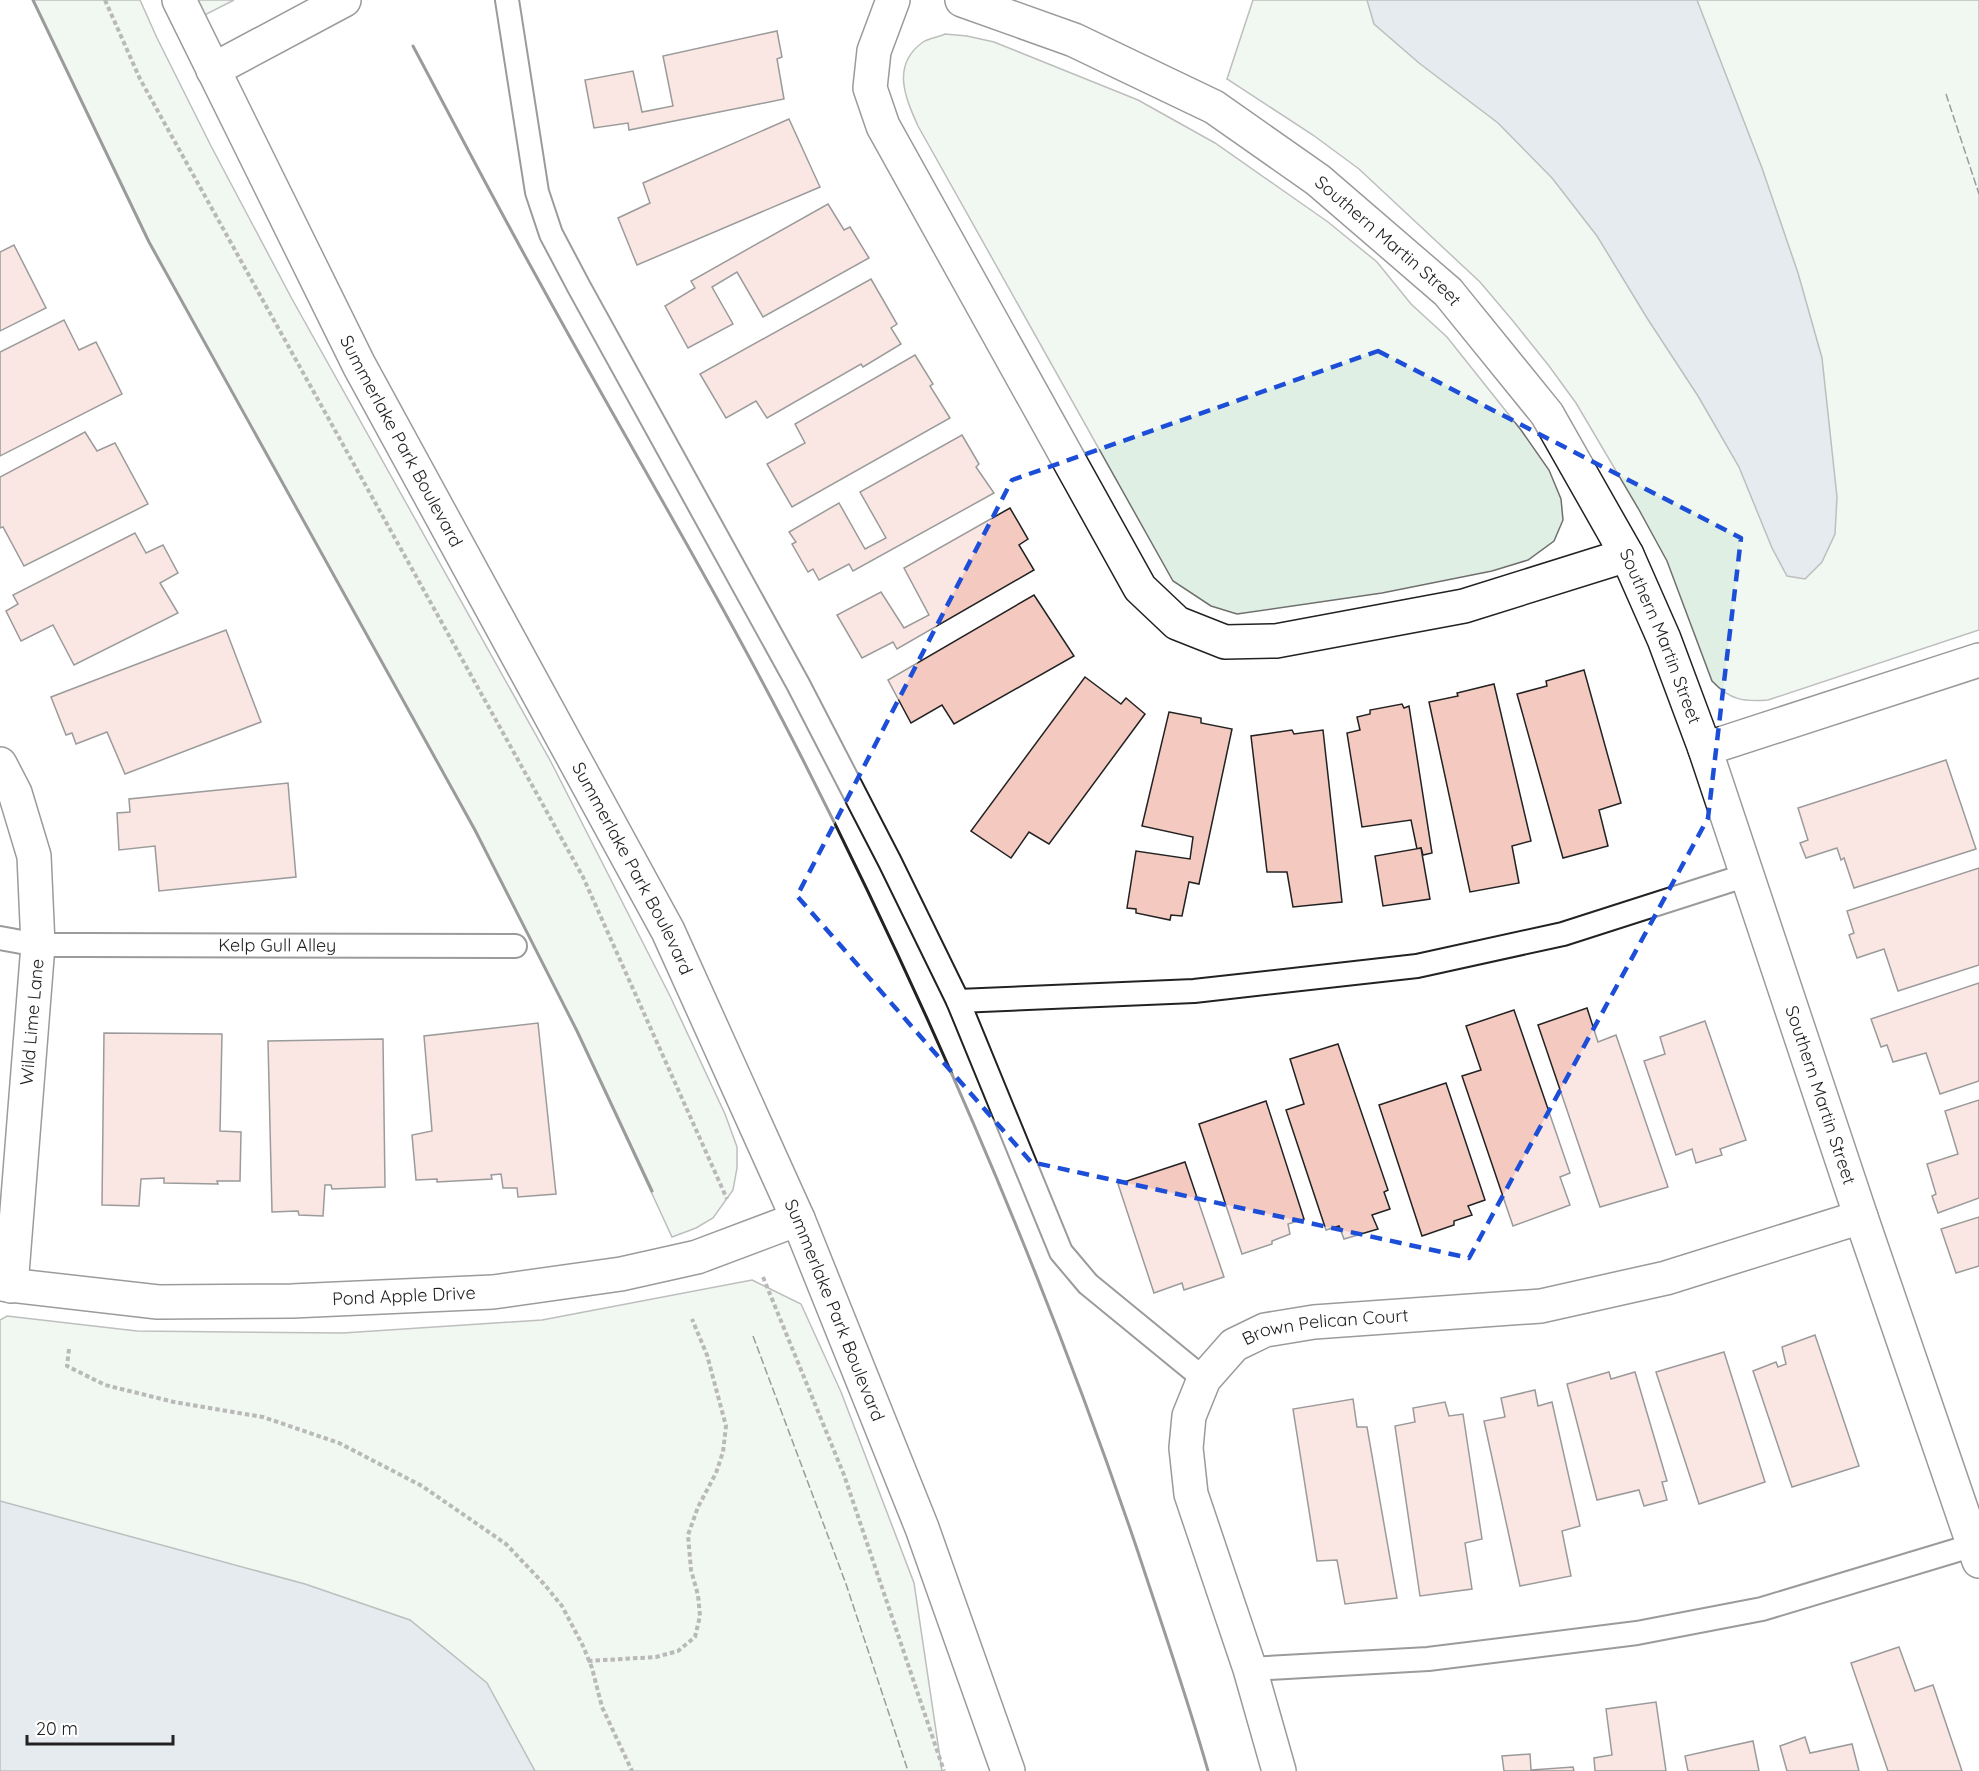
<svg xmlns="http://www.w3.org/2000/svg" width="1979" height="1771" font-family="Quicksand,sans-serif">
	<style>
		.green { fill: #e0efe3; stroke: #6f6f6f; stroke-width: 1.5 }
		.water { fill: #c7d3dd; stroke: #6f6f6f; stroke-width: 1.5 }
		.building { fill: #f3c9c0; stroke: #222; stroke-width: 1.5 }
		.lines { fill: none; stroke-linecap: round; stroke-linejoin: round }
		.service-casing { stroke: #222; stroke-width: 26 }
		.minor-casing { stroke: #222; stroke-width: 36 }
		.secondary-casing { stroke: #222; stroke-width: 36 }
		.path { stroke: #646464; stroke-width: 4; stroke-dasharray: 4.5 3; stroke-linecap: butt }
		.service { stroke: #fff; stroke-width: 22 }
		.minor { stroke: #fff; stroke-width: 33 }
		.secondary { stroke: #fff; stroke-width: 33 }
		.fence { stroke: #222; stroke-width: 1.5; stroke-dasharray: 8 3; stroke-linecap: butt }
		.wall { stroke: #222; stroke-width: 3 }
		.marked { fill: none; stroke: #1d4ed8; stroke-width: 4.5; stroke-dasharray: 12 8; stroke-linejoin: round }
		.labels { text-anchor: middle; stroke-width: 4.5; stroke-linejoin: round; paint-order: stroke }
		.street-label { font-size: 18px; fill: #222; stroke: #fff }
	</style>
	<rect width="100%" height="100%" fill="#fff"/>
	<!-- green -->
	<g class="green">
		<path d="M33,0H140L157,38L211,146L292,299L551,762L670,996L725,1114L737,1147V1168L733,1190L713,1218L696,1228L672,1237L577,1031L501,880L450,785L149,242Z"/>
		<path d="M179,0H234L189,23Z"/>
		<path d="M1253,0H1979V630L1768,700C1743,702 1730,700 1712,681L1667,561L1638,508L1576,403L1549,366L1513,321L1480,282L1359,169L1313,135L1227,79Z"/>
		<path d="M945,34L967,36L994,42L1138,100L1215,143L1328,222L1377,262L1411,304L1447,337L1521,430L1549,470L1561,499L1563,520L1554,541L1528,560L1492,571L1382,593L1237,614L1211,606L1173,581L918,126C905,97 891,65 923,42C929,38 939,37 945,34Z"/>
		<path d="M752,1280L801,1304L841,1392L914,1583L942,1771H0V1320L7,1316L137,1331L343,1333L542,1320Z"/>
	</g>
	<!-- water -->
	<g class="water">
		<path d="M1367,0H1697L1762,168L1798,273L1822,358L1837,497L1835,534L1822,562L1805,579L1787,576L1772,548L1739,467L1698,396L1647,318L1597,236L1552,178L1498,123L1419,63L1374,24Z"/>
		<path d="M0,1501L305,1584L410,1620L487,1683L535,1771H0Z"/>
	</g>
	<!-- building -->
	<g class="building">
		<path d="M777,31L782,57L777,59L784,99L629,130L628,123L594,128L585,80L633,71L642,112L673,106L663,56Z"/>
		<path d="M789,119L820,187L637,265L618,218L650,203L643,183Z"/>
		<path d="M828,204L844,230L850,227L869,258L763,317L737,272L712,287L733,324L688,348L665,306L695,288L691,281Z"/>
		<path d="M14,245L46,308L0,331V252Z"/>
		<path d="M871,279L897,324L891,328L901,344L863,367L861,364L767,418L756,401L726,418L700,374Z"/>
		<path d="M64,320L79,350L96,342L122,394L0,456V352Z"/>
		<path d="M915,355L933,384L930,386L950,418L792,507L767,464L805,443L795,424Z"/>
		<path d="M85,432L97,451L115,443L148,504L24,566L3,527L0,528V477Z"/>
		<path d="M962,435L979,464L976,467L994,493L853,571L849,564L819,580L813,569L808,572L792,544L796,542L789,532L839,503L865,549L886,538L860,492Z"/>
		<path d="M1010,508L1028,539L1019,545L1034,570L897,649L893,642L862,658L837,615L881,592L904,628L929,615L904,568Z"/>
		<path d="M135,533L146,553L163,545L178,573L160,583L178,613L74,665L53,625L21,641L6,611L18,604L13,595Z"/>
		<path d="M1034,595L1074,656L954,724L942,705L911,723L888,680Z"/>
		<path d="M226,630L261,722L125,774L107,732L76,744L72,733L66,735L51,697Z"/>
		<path d="M1584,670L1621,803L1599,810L1608,846L1563,858L1517,694L1547,686L1546,681Z"/>
		<path d="M1085,677L1121,704L1126,698L1145,714L1049,844L1029,832L1011,858L971,831Z"/>
		<path d="M1494,684L1531,841L1512,846L1519,883L1470,892L1429,702L1458,696L1457,693Z"/>
		<path d="M1402,704L1404,708L1409,706L1432,853L1423,855L1421,848L1417,849L1411,820L1362,827L1347,733L1360,730L1357,717L1370,714V710Z"/>
		<path d="M1169,712L1201,718V723L1232,729L1199,884L1189,882L1182,916L1171,915L1170,920L1136,913V909L1127,908L1136,851L1190,859L1193,837L1142,826Z"/>
		<path d="M1292,730L1294,734L1323,730L1342,902L1293,907L1287,872H1267L1251,736Z"/>
		<path d="M1946,760L1976,849L1854,888L1844,858L1841,860L1837,848L1806,858L1800,843L1808,840L1798,808Z"/>
		<path d="M288,783L296,877L159,891L155,846L119,850L117,813L130,812L129,799Z"/>
		<path d="M1421,848L1430,899L1383,906L1375,856Z"/>
		<path d="M1979,868V965L1898,991L1884,949L1857,958L1849,935L1854,933L1847,911Z"/>
		<path d="M1979,983V1081L1940,1094L1926,1053L1893,1062L1887,1045L1881,1047L1871,1019Z"/>
		<path d="M1587,1008L1598,1042L1616,1035L1668,1187L1600,1207L1538,1025Z"/>
		<path d="M1514,1010L1570,1173L1560,1177L1570,1205L1513,1226L1462,1076L1481,1070L1466,1026Z"/>
		<path d="M1705,1021L1746,1140L1720,1149L1722,1155L1696,1163L1692,1149L1676,1155L1644,1061L1665,1054L1660,1037Z"/>
		<path d="M538,1023L556,1194L518,1197L517,1188H503L501,1174L491,1175L492,1179L437,1182V1179L416,1180L412,1135L432,1131L424,1036Z"/>
		<path d="M104,1033L222,1034L220,1131L241,1132L240,1181H217L218,1184L164,1183V1178L141,1179L139,1206L102,1205Z"/>
		<path d="M383,1039L385,1187L332,1189L331,1185H325L323,1216L299,1215L298,1211L272,1212L268,1041Z"/>
		<path d="M1338,1044L1388,1190L1384,1192L1390,1209L1372,1215L1378,1229L1344,1239L1339,1226L1326,1230L1286,1110L1304,1104L1290,1059Z"/>
		<path d="M1446,1083L1485,1200L1468,1206L1472,1215L1454,1221V1225L1422,1236L1379,1105Z"/>
		<path d="M1979,1100V1198L1938,1213L1932,1196L1936,1194L1927,1164L1958,1154L1945,1111Z"/>
		<path d="M1266,1101L1304,1219L1288,1224L1290,1234L1272,1241V1244L1242,1254L1199,1124Z"/>
		<path d="M1185,1162L1224,1277L1184,1290L1182,1283L1154,1293L1118,1184Z"/>
		<path d="M1979,1217V1266L1956,1273L1941,1229Z"/>
		<path d="M1815,1335L1859,1466L1792,1487L1753,1371L1776,1362L1778,1367L1786,1364L1782,1347Z"/>
		<path d="M1724,1352L1765,1482L1699,1504L1656,1372Z"/>
		<path d="M1609,1372L1611,1379L1635,1372L1667,1481L1662,1482L1667,1500L1644,1506L1639,1490L1597,1500L1567,1384Z"/>
		<path d="M1535,1390L1538,1406L1552,1402L1580,1526L1562,1531L1571,1576L1520,1586L1484,1421L1505,1417L1501,1398Z"/>
		<path d="M1353,1399L1357,1427H1367L1397,1598L1345,1604L1337,1560L1317,1561L1293,1409Z"/>
		<path d="M1445,1402L1449,1416L1463,1414L1482,1539L1465,1543L1472,1589L1420,1596L1395,1426L1415,1422L1413,1408Z"/>
		<path d="M1899,1647L1915,1691L1933,1685L1962,1771H1888L1851,1663Z"/>
		<path d="M1656,1702L1666,1771H1595L1594,1758L1612,1755L1606,1709Z"/>
		<path d="M1805,1737L1810,1753L1852,1744L1859,1771H1787L1780,1746Z"/>
		<path d="M1753,1741L1759,1771H1688L1685,1756Z"/>
		<path d="M1530,1754L1531,1770L1573,1767L1574,1771H1504L1502,1756Z"/>
	</g>
	<g class="lines">
		<defs>
			<g id="service">
				<path d="M507,0L537,192L551,234L579,287L798,684L890,862L958,1001L1061,1252L1088,1284L1204,1379"/>
				<path id="s1" d="M0,938L38,945H84L515,946"/>
				<path d="M958,1001L1194,991L1417,966L1563,934L1747,875"/>
				<path d="M1250,1669L1428,1659L1637,1633L1762,1609L1974,1545"/>
			</g>
			<g id="minor">
				<path d="M893,0L874,51L870,88L883,126L1140,588L1177,623L1225,642L1276,641L1464,606L1627,555"/>
				<path id="s2" d="M962,0L1074,40L1214,107L1318,180L1448,292L1547,414L1627,555L1664,639L1705,749L1861,1217L1979,1561"/>
				<path d="M213,70L344,0"/>
				<path d="M1705,749L1979,660"/>
				<path d="M0,764L15,793L34,856L38,945L11,1286"/>
				<path id="s3" d="M0,1284L158,1302L292,1301L493,1292L621,1274L697,1257L798,1219"/>
				<path id="s4" d="M1279,1771L1250,1669L1191,1494L1186,1448L1189,1416L1204,1379L1234,1345L1265,1330L1314,1322L1541,1306L1666,1278L1861,1217"/>
			</g>
			<g id="secondary">
				<path id="s5" d="M179,0L359,365L668,931L798,1219L922,1528L1008,1771"/>
			</g>
		</defs>
		<!-- service casing -->
		<use href="#service" class="service-casing"/>
		<!-- minor casing -->
		<use href="#minor" class="minor-casing"/>
		<!-- secondary casing -->
		<use href="#secondary" class="secondary-casing"/>
		<!-- path -->
		<g class="path">
			<path d="M105,0L140,79L583,877L727,1199"/>
			<path d="M763,1277L844,1475L944,1771"/>
			<path d="M69,1349L67,1366L105,1385L174,1402L263,1417L339,1443L422,1486L506,1544L544,1584L562,1606L583,1646L592,1668L602,1707L632,1771"/>
			<path d="M588,1661L656,1657L678,1651L695,1637L700,1616L698,1595L691,1570L688,1535L698,1507L716,1473L723,1452L726,1426L707,1355L692,1319"/>
		</g>
		<!-- service -->
		<use href="#service" class="service"/>
		<!-- minor -->
		<use href="#minor" class="minor"/>
		<!-- secondary -->
		<use href="#secondary" class="secondary"/>
		<!-- fence -->
		<g class="fence">
			<path d="M1946,94L1979,194"/>
			<path d="M753,1336L846,1584L908,1771"/>
		</g>
		<!-- wall -->
		<g class="wall">
			<path d="M33,0L149,242L475,830L577,1031L652,1191"/>
			<path d="M413,46C455,125 496,204 540,283C627,442 721,598 803,760C933,1016 1046,1280 1138,1552C1162,1625 1187,1697 1208,1771"/>
		</g>
	</g>
	<!-- marked area -->
	<path d="M0 0H1979V1771H0ZM1378,351L1741,538L1708,818L1469,1258L1031,1162L797,896L1012,480Z" fill="#fff" fill-opacity=".55" fill-rule="evenodd"/>
	<path class="marked" d="M1378,351L1741,538L1708,818L1469,1258L1031,1162L797,896L1012,480Z"/>
	<g class="labels">
		<!-- street labels -->
		<g class="street-label">
			<text dy="6" stroke="none"><textPath href="#s2" startOffset="494">Southern Martin Street</textPath></text>
			<text dy="6" stroke="none"><textPath href="#s5" startOffset="494">Summerlake Park Boulevard</textPath></text>
			<text dy="6" stroke="none"><textPath href="#s2" startOffset="980">Southern Martin Street</textPath></text>
			<text dy="6" stroke="none"><textPath href="#s5" startOffset="980">Summerlake Park Boulevard</textPath></text>
			<text dy="6" stroke="none"><textPath href="#s1" startOffset="278">Kelp Gull Alley</textPath></text>
			<text transform="translate(32 1022) rotate(-85)" y="6">Wild Lime Lane</text>
			<text dy="6" stroke="none"><textPath href="#s2" startOffset="1466">Southern Martin Street</textPath></text>
			<text dy="6" stroke="none"><textPath href="#s3" startOffset="405">Pond Apple Drive</textPath></text>
			<text dy="6" stroke="none"><textPath href="#s5" startOffset="1466">Summerlake Park Boulevard</textPath></text>
			<text dy="6" stroke="none"><textPath href="#s4" startOffset="549">Brown Pelican Court</textPath></text>
		</g>
	</g>
	<!-- scale -->
	<path d="M27 1735v9h146v-9" fill="none" stroke="#222222" stroke-width="3"/>
	<text x="36" y="1735" font-size="18" fill="#222222" stroke="#ffffff" stroke-width="4.5" paint-order="stroke">20 m</text>
</svg>
